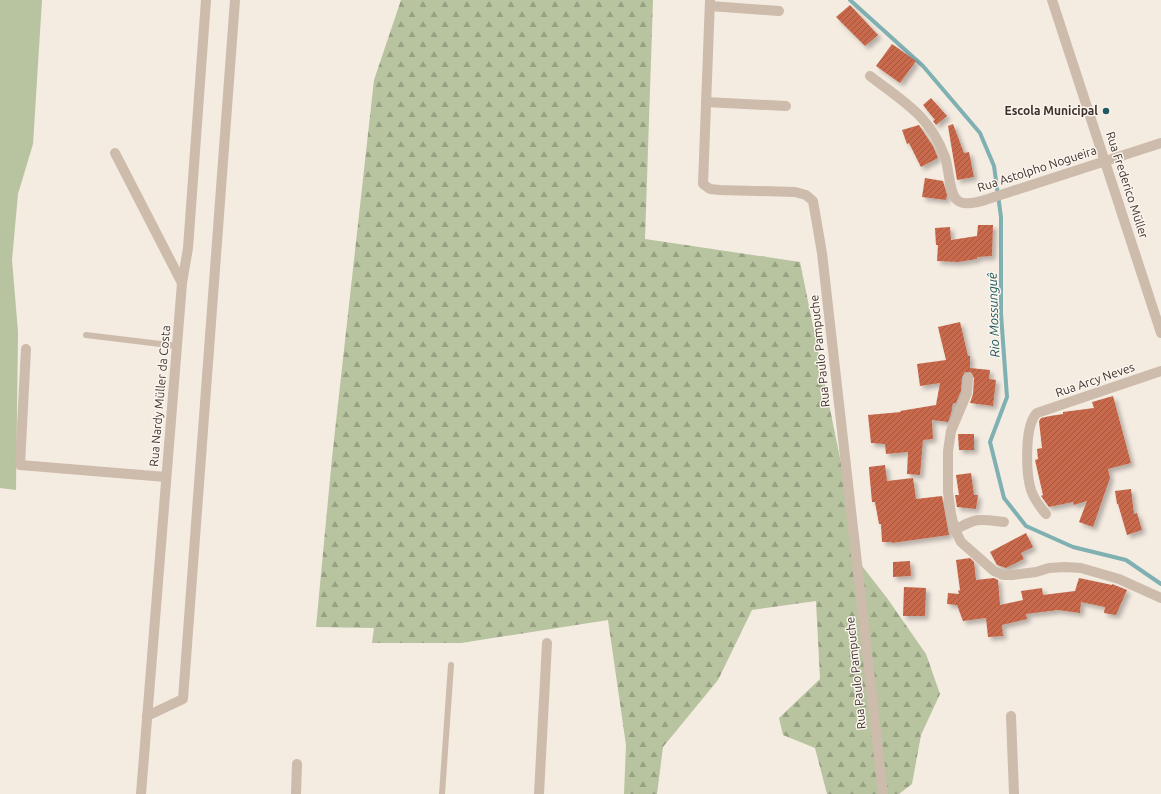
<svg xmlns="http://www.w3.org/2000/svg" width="1161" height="794" font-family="Ubuntu,sans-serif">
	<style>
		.green { fill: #b8c4a0 }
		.forest { fill: url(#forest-firs) }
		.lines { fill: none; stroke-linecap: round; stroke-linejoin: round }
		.stream { stroke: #7fb0b2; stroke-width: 4 }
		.building { fill: url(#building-hatch); filter: url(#shadow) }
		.service { stroke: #cdbbac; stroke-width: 6 }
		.minor { stroke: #cdbbac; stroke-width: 10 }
		.tertiary { stroke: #cdbbac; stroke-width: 10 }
		.poi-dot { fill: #1f5a5e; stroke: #fbf5ee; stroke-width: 1.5 }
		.labels { text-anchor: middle; stroke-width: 3; stroke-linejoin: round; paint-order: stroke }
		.poi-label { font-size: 12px; font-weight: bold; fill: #3b302b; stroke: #fbf5ee; text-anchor: end }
		.street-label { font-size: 12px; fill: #3b302b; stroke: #fbf5ee }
		.water-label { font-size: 13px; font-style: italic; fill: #1f5a5e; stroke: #fbf5ee }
	</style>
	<defs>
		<pattern id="forest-firs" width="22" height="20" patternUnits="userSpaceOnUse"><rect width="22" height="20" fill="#b8c4a0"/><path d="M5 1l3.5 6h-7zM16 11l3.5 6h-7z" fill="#97a083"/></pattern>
		<pattern id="building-hatch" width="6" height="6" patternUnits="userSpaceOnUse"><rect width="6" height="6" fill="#c8694b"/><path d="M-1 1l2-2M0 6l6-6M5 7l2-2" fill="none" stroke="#a4573f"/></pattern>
		<filter id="shadow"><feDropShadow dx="3.5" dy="3.5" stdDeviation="2" flood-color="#0004"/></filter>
	</defs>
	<rect width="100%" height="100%" fill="#f4ebe1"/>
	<!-- green -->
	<path class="green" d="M0,0H42L33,144L18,194L12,260L18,332L16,490L0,488Z"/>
	<!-- forest -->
	<path class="forest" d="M401,0H653L645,239L800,262L862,566L887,598L926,654L940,694L921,735L912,784L899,794H827L815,748L783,735L779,718L820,679L816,601L752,610L718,680L663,747L657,794H624L626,745L608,620L461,643H372L374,628L316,627L332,458L374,80Z"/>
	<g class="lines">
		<!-- stream -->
		<path class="stream" d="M850,0L923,66L980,133L994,166L1001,217V314L1007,397L990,442L1004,498L1026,526L1073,547L1126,560L1161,584"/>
	</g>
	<!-- building -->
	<g class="building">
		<path d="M850,5L878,35L865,46L836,17Z"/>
		<path d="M892,44L916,61L900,83L876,66Z"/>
		<path d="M931,98L947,116L936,125L933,121L935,120L923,105Z"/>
		<path d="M953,124L964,153L969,152L974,177L957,180L948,126Z"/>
		<path d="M919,125L933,146L938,158L921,167L909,143L907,144L902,130Z"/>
		<path d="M925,178L943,181L947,195L946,200L922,197Z"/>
		<path d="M978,225H993L992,256L977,257V259L958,262L937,261L938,245H936L935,228L950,227L951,240L977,236Z"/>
		<path d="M960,322L968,356H970V368L990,370L989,379L996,380L993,406L970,403L973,394L974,378L971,372H965L962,377L961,391L956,403H953L951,414L948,422L932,420L933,439L923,440L920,475L907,474L908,452L886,454L885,444L871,443L868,415L901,412L900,411L936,405L940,383L920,386L917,364L946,360L938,327Z"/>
		<path d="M1113,396L1131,463L1108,469L1110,478L1093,527L1079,522L1087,501L1074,505L1073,502L1049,507L1041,496L1043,495L1035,460L1038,459L1037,449L1042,448L1039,421L1041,418L1050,416L1063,414V412L1094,408L1092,402Z"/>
		<path d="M958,434H974V450H959Z"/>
		<path d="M885,465L887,481L913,478L916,499L942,496L949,535L892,543V542H882L881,524H879L875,502H872L869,469V467Z"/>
		<path d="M971,473L974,495H978L976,509L957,507L955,495H959L956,475Z"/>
		<path d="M1131,489L1134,514L1137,513L1142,530L1127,535L1118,504H1117L1115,491Z"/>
		<path d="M1026,533L1033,547L1021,553L1024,559L1006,568L997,565L990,552Z"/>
		<path d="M970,558L974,562L976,580L994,578L998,580L1000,605L1023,600L1021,591L1042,588L1043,595L1075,591L1079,578L1112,585V584L1127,590L1116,615L1104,613L1105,607L1081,602L1080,613L1058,610L1026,614L1027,619L1002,625L1003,636L988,637L986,618L963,621L957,605L947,604L948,593L959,594L958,591L960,590L956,560Z"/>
		<path d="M910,561L911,576L893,577V562Z"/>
		<path d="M904,587L926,588L925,616H903Z"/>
	</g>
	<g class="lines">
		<!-- service -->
		<g class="service">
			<path d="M86,335L177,346"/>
			<path d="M442,794L451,665"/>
		</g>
		<!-- minor -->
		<g class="minor">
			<path d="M710,0L703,184L710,189L720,190L795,192L806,195L813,201L822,253L883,794"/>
			<path d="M710,6L779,11"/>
			<path d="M870,76C904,102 930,116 945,157C949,168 949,191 956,199C963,207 979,202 988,199L1161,143"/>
			<path d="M706,102L786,106"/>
			<path d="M115,153L182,283"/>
			<path d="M26,349L20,465L166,477"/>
			<path d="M968,378L967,393L951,431L948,451V492L951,514L955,530L961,542L994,571L1003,575H1012L1036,572L1049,568L1065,567L1081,568L1119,579L1161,598"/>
			<path d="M1046,514C1040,507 1034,499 1031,490C1026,474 1024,425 1037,413L1161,371"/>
			<path d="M955,530C977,517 980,519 1004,522"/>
			<path d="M147,716L183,699L235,0"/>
			<path d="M1011,716L1014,794"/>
			<path d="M141,794L182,283L188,248L206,0"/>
			<path d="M296,794L297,764"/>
			<path d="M539,794L547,643"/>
		</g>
		<!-- tertiary -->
		<path class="tertiary" d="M1052,0L1161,333"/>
	</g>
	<!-- markers -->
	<circle class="poi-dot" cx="1106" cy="111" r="4"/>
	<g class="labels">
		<!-- poi labels -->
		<g class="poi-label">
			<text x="1098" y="115">Escola Municipal</text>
		</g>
		<!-- street labels -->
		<g class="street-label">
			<text transform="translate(1037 169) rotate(-18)" y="4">Rua Astolpho Nogueira</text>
			<text transform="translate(1127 185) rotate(72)" y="4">Rua Frederico Müller</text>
			<text transform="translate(820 351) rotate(-96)" y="4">Rua Paulo Pampuche</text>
			<text transform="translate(1095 380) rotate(-19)" y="4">Rua Arcy Neves</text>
			<text transform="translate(160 396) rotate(-85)" y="4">Rua Nardy Müller da Costa</text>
			<text transform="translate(856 673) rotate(-96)" y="4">Rua Paulo Pampuche</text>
		</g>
		<!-- water labels -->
		<g class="water-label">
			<text transform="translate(993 315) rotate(-92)" y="5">Rio Mossunguê</text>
		</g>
	</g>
</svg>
